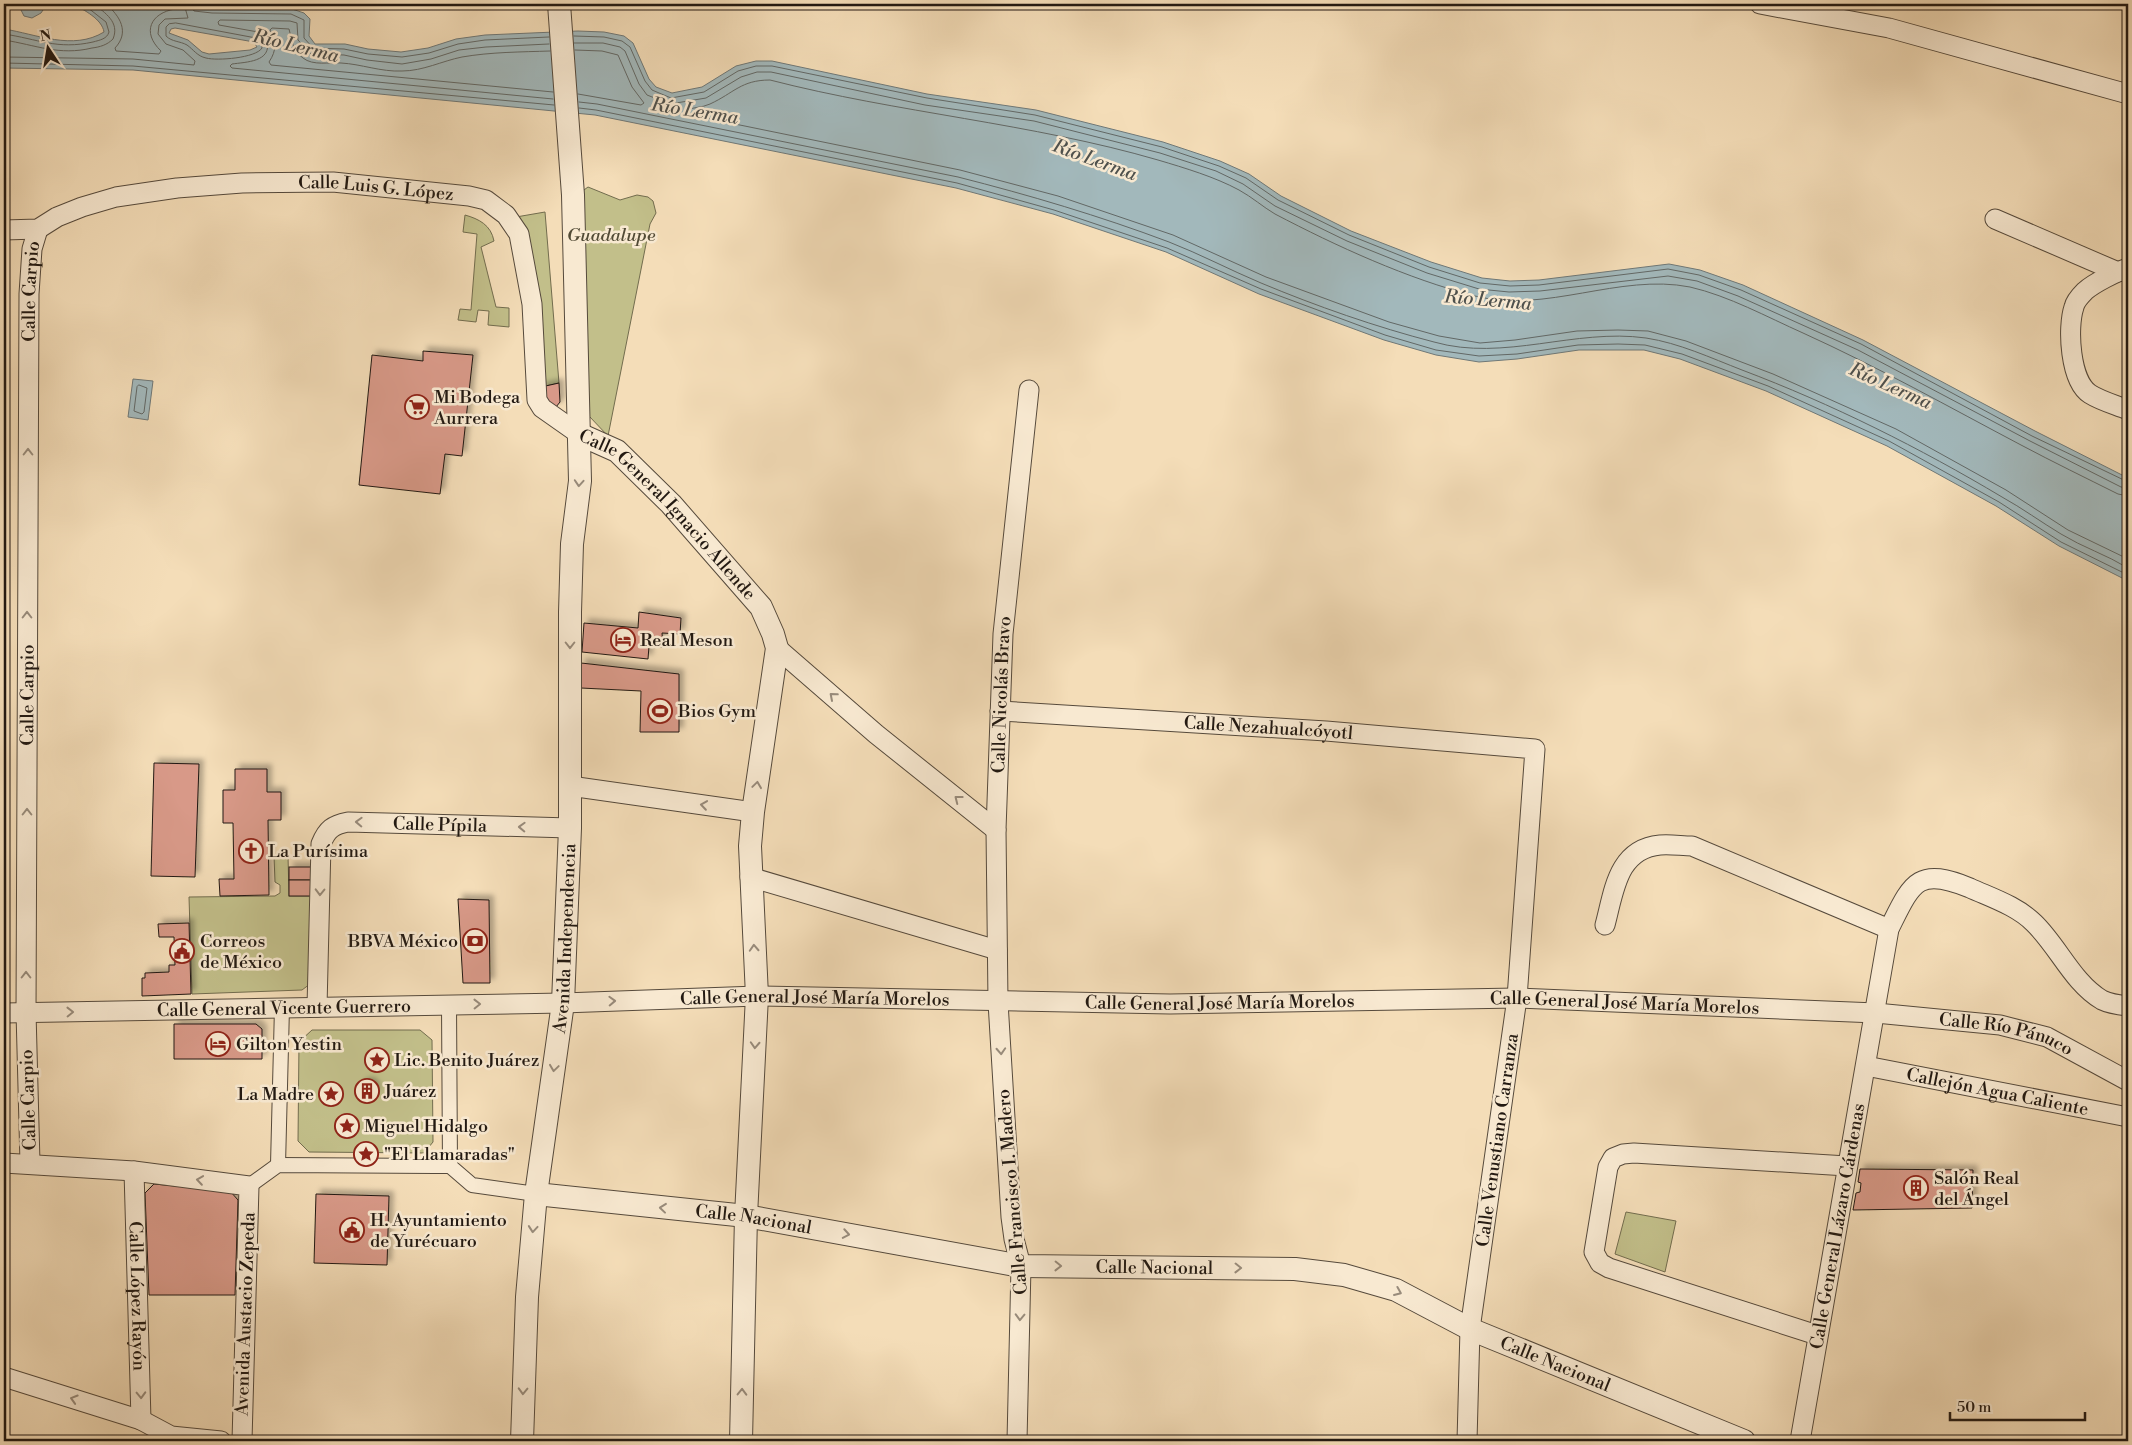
<svg xmlns="http://www.w3.org/2000/svg" width="2132" height="1445" font-family="'Libre Bodoni',serif">
	<style>
		.green { fill: #c2bf8a; stroke: #726c4e }
		.water { fill: #a2b8bb; stroke: #6f7877; fill-rule: evenodd }
		.lines { fill: none; stroke-linecap: round; stroke-linejoin: round }
		.shore { stroke: #626866; stroke-width: 1 }
		.building { fill: #d89988; stroke: #221912; filter: url(#shadow) }
		.pedestrian-casing { stroke: #564a3c; stroke-width: 16 }
		.minor-casing { stroke: #564a3c; stroke-width: 21 }
		.tertiary-casing { stroke: #564a3c; stroke-width: 24 }
		.pedestrian { stroke: #f8e9d1; stroke-width: 14 }
		.minor { stroke: #f8e9d1; stroke-width: 19 }
		.tertiary { stroke: #f8e9d1; stroke-width: 22 }
		.oneway { stroke: #988b7b }
		.labels { text-anchor: middle; stroke-width: 5; stroke-linejoin: round; paint-order: stroke }
		.street-label { font-size: 18px; fill: #221912; stroke: #f8e9d1 }
		.park-label { font-size: 18px; font-style: italic; fill: #524b36; stroke: #f8e9d1 }
		.poi-label { font-size: 18px; fill: #221912; stroke: #f8e9d1; text-anchor: start }
		.water-label { font-size: 19px; font-style: italic; fill: #4f514d; stroke: #f8e9d1 }
	</style>
	<defs>
		<filter id="shadow"><feDropShadow dx="4.5" dy="-4.5" stdDeviation="2.5" flood-color="#0004"/></filter>
	</defs>
	<rect width="100%" height="100%" fill="#f4ddb8"/>
	<filter id="stains"><feTurbulence type="fractalNoise" baseFrequency=".004" numOctaves="4"/><feColorMatrix values="0 0 0 0 .2 0 0 0 0 .09 0 0 0 0 .02 0 0 0 .5 -.17"/></filter>
	<radialGradient id="worn" r=".72"><stop offset=".6" stop-color="#630" stop-opacity="0"/><stop offset="1" stop-color="#630" stop-opacity=".3"/></radialGradient>
	<!-- green -->
	<g class="green">
		<path d="M588,187L620,200L637,195L648,197L653,201L656,213L650,224L608,436L589,416L573,198Z"/>
		<path d="M545,212L559,383L541,387L516,217Z"/>
		<path d="M465,215C479,219 491,225 494,241L481,247L496,307L509,308V327L488,325L489,311L478,310L476,322L458,320L460,309L471,310L477,234L463,232Z"/>
		<path d="M274,856H288L289,896H311L310,984L302,990L192,994L189,897L275,896L280,893V885L275,882Z"/>
		<path d="M312,1030H420L432,1040L433,1142L424,1153L309,1152L298,1141L299,1042Z"/>
		<path d="M1626,1212L1676,1221L1665,1272L1615,1254Z"/>
	</g>
	<!-- water -->
	<g class="water">
		<path d="M18,4H47L41,13L32,18L24,16Z"/>
		<path d="M73,4H177L212,8L292,9L304,13L310,19L309,36L315,44H345L368,49L401,52L428,48L456,39L485,35L578,31L604,32L624,36L633,43L649,79L656,87L672,93L702,87L736,66L756,61H772L927,94L1036,110L1163,142L1220,161L1249,174L1281,196L1351,231L1431,262L1482,278L1510,281L1539,280L1669,264L1700,270L1743,285L1863,340L2035,431L2128,478V581L2059,546L1996,506L1887,446L1766,391L1680,359L1644,350H1579L1517,359L1479,362L1436,355L1384,340L1259,294L1166,252L1053,214L956,188L595,115L133,70L4,68V29C36,34 73,51 104,32C102,19 84,10 73,4ZM175,28L254,42L257,47L250,50L209,54L202,52L188,40L169,33L171,29Z"/>
		<path d="M133,379L153,381L148,420L128,417Z"/>
	</g>
	<g class="lines">
		<!-- shore -->
		<g class="shore">
			<path d="M106,4C120,16 130,32 115,48L116,51L159,54L161,51C141,32 151,13 175,9L176,4"/>
			<path d="M190,4L194,11L212,13L291,14L304,20V38L313,48L344,49L368,54L402,57L429,53L458,44L485,40L549,37"/>
			<path d="M176,23L256,38L261,42L262,48C256,58 217,61 206,58C197,56 194,50 187,45C180,41 172,42 166,36V27L169,24Z"/>
			<path d="M4,34C38,39 57,50 93,42C100,40 107,39 109,32L106,22L83,4"/>
			<path d="M574,36L604,37L622,41L630,47L645,81L652,90L671,98L704,92L738,71L756,66H772L927,98L1035,115L1162,147L1219,166L1246,178L1278,200L1349,235L1429,267L1480,283L1510,286L1539,285L1668,269L1699,275L1741,290L1861,344L2032,436L2128,482"/>
			<path d="M4,40C36,45 59,56 92,48C100,47 107,45 113,39C120,22 105,13 94,4"/>
			<path d="M574,43H603L620,47L625,51L639,84L647,95L670,104L706,98L741,77L757,72H771L925,105L1034,121L1160,153L1216,171L1243,184L1275,206L1347,241L1427,273L1479,289L1509,292L1540,291L1668,276L1697,281L1738,296L1858,350L2030,441L2121,487L2128,488"/>
			<path d="M549,44L486,47L459,50L431,59L402,64L367,60L344,55L311,54L298,40L297,23L290,21L220,20L218,22L219,25L258,32L267,41C272,62 246,62 232,64L230,66L232,68L553,99"/>
			<path d="M575,50L602,51L618,55L632,87L644,103L641,105L578,94"/>
			<path d="M550,51C521,52 491,52 462,57C442,61 423,71 402,71C381,72 361,64 341,63C329,62 313,66 303,58C292,50 292,40 289,29L272,28L270,30C276,42 277,50 269,62L271,65L553,92"/>
			<path d="M4,57L133,59L194,65L195,61L183,50L166,44L158,34L159,25L165,19L188,18L184,4"/>
			<path d="M4,63L133,66L554,105"/>
			<path d="M579,102L597,104L958,177C1029,195 1100,216 1169,242C1200,254 1230,270 1261,283C1316,306 1376,327 1434,342C1504,362 1575,328 1646,338C1679,343 1711,358 1742,370C1832,404 1920,448 2002,497C2022,508 2041,522 2061,534C2082,547 2107,555 2128,568"/>
			<path d="M579,108L596,110L957,183L1054,210L1167,248L1261,289L1385,335L1436,350L1479,356L1517,354L1578,345L1618,344L1645,345L1682,354L1768,386L1889,441L1999,502L2061,542L2128,575"/>
			<path d="M139,385L147,388L144,412L142,414L134,411L137,387Z"/>
			<path d="M2128,496L2118,494C2086,478 2053,462 2021,445C1949,407 1878,367 1803,333C1767,317 1729,296 1690,287C1619,273 1546,314 1475,296C1408,279 1336,246 1275,214C1263,207 1252,197 1239,190C1215,177 1185,168 1158,160C1031,123 898,113 770,80C741,80 734,93 710,104C702,108 691,107 684,111L686,114L960,170L1058,196L1173,235L1266,277L1389,322L1439,336L1480,343L1515,340L1577,331L1618,330L1648,331L1686,341L1773,374L1896,429L2006,490L2068,530L2128,559"/>
		</g>
	</g>
	<!-- building -->
	<g class="building">
		<path d="M423,351L473,355L462,456L445,454L440,494L359,485L372,355L423,361Z"/>
		<path d="M559,383L560,402L556,407L542,403L541,387Z"/>
		<path d="M639,612L681,618L680,634L662,633L663,647L649,646L648,659L582,652L584,623L638,628Z"/>
		<path d="M581,663L679,674V732H640L641,691L581,688Z"/>
		<path d="M154,763L199,764L195,877L151,876Z"/>
		<path d="M235,769H267V792H281V820H268L269,895L220,896L219,879H234L233,823H223V790H235Z"/>
		<rect x="289" y="867" width="22" height="13"/>
		<rect x="289" y="880" width="22" height="16"/>
		<path d="M458,899L489,900L490,983H463Z"/>
		<path d="M189,923L191,994L142,996V978H145V973L169,972V965H175L174,937H159L158,924Z"/>
		<path d="M174,1024H256L262,1029V1059H174Z"/>
		<circle cx="367" cy="1090" r="8"/>
		<path d="M1860,1169L1973,1170L1972,1208L1853,1210L1856,1193L1860,1192L1861,1183L1858,1182Z"/>
		<path d="M154,1184L230,1191L238,1200L235,1295H149L145,1193Z"/>
		<path d="M316,1194L389,1196L387,1265L314,1263Z"/>
	</g>
	<g class="lines">
		<defs>
			<g id="pedestrian">
				<path d="M449,1005L450,1166"/>
				<path d="M278,1165L282,1007"/>
				<path d="M249,1186L278,1165L436,1166H450L472,1185L536,1194"/>
			</g>
			<g id="minor">
				<path d="M1760,4L1889,28L2128,94"/>
				<path d="M1995,219L2118,272"/>
				<path id="s1" d="M4,230L38,229L57,217L82,207L116,197L177,188L242,183L333,182L469,196L486,200L506,215L519,234L532,304L537,400L542,408L579,434"/>
				<path d="M2128,268C2116,272 2094,283 2085,291C2081,295 2075,302 2074,307C2067,328 2070,381 2090,394C2101,401 2116,405 2128,410"/>
				<path d="M777,648L876,734L996,830"/>
				<path id="s2" d="M1000,711L1326,731L1535,749L1517,998L1470,1329L1467,1441"/>
				<path d="M570,786L753,812"/>
				<path d="M750,877L997,950"/>
				<path d="M1605,925C1614,892 1617,849 1660,845C1671,844 1682,846 1692,846L1889,929"/>
				<path id="s3" d="M317,1007L321,844C327,829 333,825 348,822L570,828"/>
				<path id="s4" d="M4,1013L563,1003L757,996L1170,1004L1517,998L1876,1013L2000,1025L2047,1037L2128,1081"/>
				<path id="s5" d="M1866,1066L2128,1117"/>
				<path d="M4,1163L134,1171L249,1186L242,1441"/>
				<path id="s6" d="M30,1163L26,1012L29,294L32,249L38,229"/>
				<path id="s7" d="M134,1171L141,1420"/>
				<path d="M1817,1335L1609,1268L1600,1263L1594,1252L1608,1167L1613,1158L1623,1154L1634,1153L1847,1166"/>
				<path d="M4,1377L141,1420L171,1436L221,1441"/>
				<path id="s8" d="M1017,1441L1021,1266L1014,1239L1011,1217L998,1002L996,830L1003,634L1029,390"/>
				<path id="s9" d="M1800,1441L1889,929C1912,883 1917,866 1970,888C1992,898 2017,906 2034,923C2058,946 2073,983 2102,1000C2110,1004 2119,1005 2128,1006"/>
			</g>
			<g id="tertiary">
				<path id="s10" d="M579,434L617,451L671,504L761,607L773,634L777,648L753,812L750,846L757,996L746,1216L741,1441"/>
				<path id="s11" d="M536,1194L746,1216L1021,1266L1295,1269L1344,1275L1396,1290L1470,1329L1744,1441"/>
				<path id="s12" d="M522,1441L527,1297L536,1194L563,1003L570,828V612L572,544L580,481L573,195L559,4"/>
			</g>
		</defs>
		<!-- pedestrian casing -->
		<use href="#pedestrian" class="pedestrian-casing"/>
		<!-- minor casing -->
		<use href="#minor" class="minor-casing"/>
		<!-- tertiary casing -->
		<use href="#tertiary" class="tertiary-casing"/>
		<!-- pedestrian -->
		<use href="#pedestrian" class="pedestrian"/>
		<!-- minor -->
		<use href="#minor" class="minor"/>
		<!-- tertiary -->
		<use href="#tertiary" class="tertiary"/>
	</g>
	<!-- one-way arrows -->
	<defs><path id="oneway-chevron" d="M-2-3.5L2.5 0L-2 3.5" fill="none" stroke-width="1.6" stroke-linecap="round" stroke-linejoin="round" transform="scale(1.25)"/></defs>
	<g class="oneway">
		<use href="#oneway-chevron" transform="translate(28 452) rotate(-90)"/>
		<use href="#oneway-chevron" transform="translate(579 483) rotate(94)"/>
		<use href="#oneway-chevron" transform="translate(27 615) rotate(-90)"/>
		<use href="#oneway-chevron" transform="translate(570 645) rotate(90)"/>
		<use href="#oneway-chevron" transform="translate(833 696) rotate(-139)"/>
		<use href="#oneway-chevron" transform="translate(757 785) rotate(-82)"/>
		<use href="#oneway-chevron" transform="translate(958 799) rotate(-142)"/>
		<use href="#oneway-chevron" transform="translate(704 805) rotate(-172)"/>
		<use href="#oneway-chevron" transform="translate(27 812) rotate(-90)"/>
		<use href="#oneway-chevron" transform="translate(359 822) rotate(-178)"/>
		<use href="#oneway-chevron" transform="translate(522 827) rotate(-178)"/>
		<use href="#oneway-chevron" transform="translate(320 892) rotate(91)"/>
		<use href="#oneway-chevron" transform="translate(754 948) rotate(-93)"/>
		<use href="#oneway-chevron" transform="translate(26 975) rotate(-90)"/>
		<use href="#oneway-chevron" transform="translate(612 1001) rotate(-2)"/>
		<use href="#oneway-chevron" transform="translate(477 1004) rotate(-1)"/>
		<use href="#oneway-chevron" transform="translate(70 1012) rotate(-1)"/>
		<use href="#oneway-chevron" transform="translate(755 1045) rotate(93)"/>
		<use href="#oneway-chevron" transform="translate(1001 1051) rotate(87)"/>
		<use href="#oneway-chevron" transform="translate(554 1068) rotate(98)"/>
		<use href="#oneway-chevron" transform="translate(200 1180) rotate(-172)"/>
		<use href="#oneway-chevron" transform="translate(663 1208) rotate(-174)"/>
		<use href="#oneway-chevron" transform="translate(533 1229) rotate(95)"/>
		<use href="#oneway-chevron" transform="translate(846 1234) rotate(10)"/>
		<use href="#oneway-chevron" transform="translate(1058 1266) rotate(1)"/>
		<use href="#oneway-chevron" transform="translate(1238 1268) rotate(1)"/>
		<use href="#oneway-chevron" transform="translate(1398 1292) rotate(23)"/>
		<use href="#oneway-chevron" transform="translate(1020 1317) rotate(92)"/>
		<use href="#oneway-chevron" transform="translate(523 1391) rotate(92)"/>
		<use href="#oneway-chevron" transform="translate(742 1392) rotate(-89)"/>
		<use href="#oneway-chevron" transform="translate(141 1395) rotate(88)"/>
		<use href="#oneway-chevron" transform="translate(74 1399) rotate(-163)"/>
	</g>
	<!-- icons -->
	<defs>
		<symbol id="supermarket-ring" viewBox="-11 -11 22 22"><circle r="9.5" fill="#f8e9d1" stroke="#8f2418" stroke-width="1.5"/><path d="M-6-5.5h2.5l.6 2H6L4.5 2H-2.5L-4.4-4H-6ZM-1.5 3.2a1.3 1.3 0 1 0 .1 0ZM3 3.2a1.3 1.3 0 1 0 .1 0Z" fill="#8f2418"/></symbol>
		<symbol id="hotel-ring" viewBox="-11 -11 22 22"><circle r="9.5" fill="#f8e9d1" stroke="#8f2418" stroke-width="1.5"/><path d="M-6-4.5h1.5V1H6V5H4.5V3h-9V5H-6ZM-4 0a1.8 1.8 0 1 1 3.6 0ZM.5 0V-2.5h3Q6-2.5 6 0Z" fill="#8f2418"/></symbol>
		<symbol id="stadium-ring" viewBox="-11 -11 22 22"><circle r="9.5" fill="#f8e9d1" stroke="#8f2418" stroke-width="1.5"/><path d="M0-5a6.5 5 0 1 0 0 10a6.5 5 0 1 0 0-10ZM-3.5-1.8h7v3.6h-7Z" fill="#8f2418"/></symbol>
		<symbol id="church-ring" viewBox="-11 -11 22 22"><circle r="9.5" fill="#f8e9d1" stroke="#8f2418" stroke-width="1.5"/><path d="M-1.2-6h2.4v3.5h3.3v2.4h-3.3V6h-2.4V-.1h-3.3v-2.4h3.3Z" fill="#8f2418"/></symbol>
		<symbol id="bank-ring" viewBox="-11 -11 22 22"><circle r="9.5" fill="#f8e9d1" stroke="#8f2418" stroke-width="1.5"/><path d="M-6-4H6V4H-6ZM0-2.3a2.3 2.3 0 1 0 0 4.6a2.3 2.3 0 1 0 0-4.6Z" fill="#8f2418"/></symbol>
		<symbol id="civic-ring" viewBox="-11 -11 22 22"><circle r="9.5" fill="#f8e9d1" stroke="#8f2418" stroke-width="1.5"/><path d="M-.6-6.5H3V-4.5H.6V-3L4-1V1h2V6H-6V1h2V-1L-.6-3ZM-1.2 2.5V6h2.4V2.5Z" fill="#8f2418"/></symbol>
		<symbol id="sight-ring" viewBox="-11 -11 22 22"><circle r="9.5" fill="#f8e9d1" stroke="#8f2418" stroke-width="1.5"/><path d="M0-6L1.8-2.2L6-1.7L2.9 1.2L3.7 5.4L0 3.3L-3.7 5.4L-2.9 1.2L-6-1.7L-1.8-2.2Z" fill="#8f2418"/></symbol>
		<symbol id="building-ring" viewBox="-11 -11 22 22"><circle r="9.5" fill="#f8e9d1" stroke="#8f2418" stroke-width="1.5"/><path d="M-4-6H4V6H1V3H-1V6H-4ZM-2.5-4.3h1.7v1.8h-1.7ZM.8-4.3h1.7v1.8H.8ZM-2.5-1h1.7V.8h-1.7ZM.8-1h1.7V.8H.8Z" fill="#8f2418"/></symbol>
	</defs>
	<g fill-rule="evenodd">
		<use href="#supermarket-ring" x="403" y="393" width="28" height="28"/>
		<use href="#hotel-ring" x="609" y="626" width="28" height="28"/>
		<use href="#stadium-ring" x="646" y="697" width="28" height="28"/>
		<use href="#church-ring" x="237" y="837" width="28" height="28"/>
		<use href="#bank-ring" x="461" y="927" width="28" height="28"/>
		<use href="#civic-ring" x="168" y="937" width="28" height="28"/>
		<use href="#hotel-ring" x="204" y="1030" width="28" height="28"/>
		<use href="#sight-ring" x="363" y="1046" width="28" height="28"/>
		<use href="#building-ring" x="353" y="1077" width="28" height="28"/>
		<use href="#sight-ring" x="317" y="1080" width="28" height="28"/>
		<use href="#sight-ring" x="333" y="1112" width="28" height="28"/>
		<use href="#sight-ring" x="352" y="1140" width="28" height="28"/>
		<use href="#building-ring" x="1902" y="1174" width="28" height="28"/>
		<use href="#civic-ring" x="338" y="1216" width="28" height="28"/>
	</g>
	<g class="labels">
		<!-- street labels -->
		<g class="street-label">
			<text dy="6" stroke="none"><textPath href="#s1" startOffset="380">Calle Luis G. López</textPath></text>
			<text dy="6" stroke="none"><textPath href="#s6" startOffset="872">Calle Carpio</textPath></text>
			<text dy="6" stroke="none"><textPath href="#s10" startOffset="121">Calle General Ignacio Allende</textPath></text>
			<text dy="6" stroke="none"><textPath href="#s6" startOffset="468">Calle Carpio</textPath></text>
			<text dy="6" stroke="none"><textPath href="#s8" startOffset="748">Calle Nicolás Bravo</textPath></text>
			<text dy="6" stroke="none"><textPath href="#s2" startOffset="269">Calle Nezahualcóyotl</textPath></text>
			<text dy="6" stroke="none"><textPath href="#s3" startOffset="292">Calle Pípila</textPath></text>
			<text dy="6" stroke="none"><textPath href="#s12" startOffset="505">Avenida Independencia</textPath></text>
			<text dy="6" stroke="none"><textPath href="#s4" startOffset="811">Calle General José María Morelos</textPath></text>
			<text dy="6" stroke="none"><textPath href="#s4" startOffset="1216">Calle General José María Morelos</textPath></text>
			<text dy="6" stroke="none"><textPath href="#s4" startOffset="1621">Calle General José María Morelos</textPath></text>
			<text dy="6" stroke="none"><textPath href="#s4" startOffset="280">Calle General Vicente Guerrero</textPath></text>
			<text dy="6" stroke="none"><textPath href="#s4" startOffset="2005">Calle Río Pánuco</textPath></text>
			<text dy="6" stroke="none"><textPath href="#s5" startOffset="134">Callejón Agua Caliente</textPath></text>
			<text transform="translate(28 1100) rotate(-92)" y="6">Calle Carpio</text>
			<text transform="translate(1497 1140) rotate(-82)" y="6">Calle Venustiano Carranza</text>
			<text transform="translate(1012 1192) rotate(-95)" y="6">Calle Francisco I. Madero</text>
			<text dy="6" stroke="none"><textPath href="#s11" startOffset="219">Calle Nacional</textPath></text>
			<text dy="6" stroke="none"><textPath href="#s9" startOffset="218">Calle General Lázaro Cárdenas</textPath></text>
			<text dy="6" stroke="none"><textPath href="#s11" startOffset="624">Calle Nacional</textPath></text>
			<text dy="6" stroke="none"><textPath href="#s7" startOffset="125">Calle López Rayón</textPath></text>
			<text transform="translate(245 1314) rotate(-88)" y="6">Avenida Austacio Zepeda</text>
			<text dy="6" stroke="none"><textPath href="#s11" startOffset="1044">Calle Nacional</textPath></text>
		</g>
		<!-- park labels -->
		<g class="park-label">
			<text x="611" y="241">Guadalupe</text>
		</g>
		<!-- poi labels -->
		<g class="poi-label">
			<text x="434" y="403">Mi Bodega<tspan x="434" dy="21">Aurrera</tspan></text>
			<text x="640" y="646">Real Meson</text>
			<text x="678" y="717">Bios Gym</text>
			<text x="268" y="857">La Purísima</text>
			<text x="200" y="947">Correos<tspan x="200" dy="21">de México</tspan></text>
			<text x="458" y="947" text-anchor="end">BBVA México</text>
			<text x="236" y="1050">Gilton Yestin</text>
			<text x="394" y="1066">Lic. Benito Juárez</text>
			<text x="384" y="1097">Juárez</text>
			<text x="314" y="1100" text-anchor="end">La Madre</text>
			<text x="364" y="1132">Miguel Hidalgo</text>
			<text x="384" y="1160">"El Llamaradas"</text>
			<text x="1934" y="1184">Salón Real<tspan x="1934" dy="21">del Ángel</tspan></text>
			<text x="370" y="1226">H. Ayuntamiento<tspan x="370" dy="21">de Yurécuaro</tspan></text>
		</g>
		<!-- water labels -->
		<g class="water-label">
			<text transform="translate(296 45) rotate(14)" y="7">Río Lerma</text>
			<text transform="translate(695 110) rotate(9)" y="7">Río Lerma</text>
			<text transform="translate(1095 159) rotate(20)" y="7">Río Lerma</text>
			<text transform="translate(1488 299) rotate(5)" y="7">Río Lerma</text>
			<text transform="translate(1891 385) rotate(24)" y="7">Río Lerma</text>
		</g>
	</g>
	<!-- margin -->
	<rect width="2132" height="1445" fill="none" stroke="#f4ddb8" stroke-width="20"/>
	<rect x="5" y="5" width="2122" height="1435" fill="none" stroke="#221912" stroke-width="2.5"/>
	<rect x="10" y="10" width="2112" height="1425" fill="none" stroke="#221912"/>
	<!-- north arrow -->
	<g transform="translate(48 48) rotate(348)" stroke="#f8e9d1" stroke-width="4" paint-order="stroke">
	<path d="M0-4L9 19L0 12L-9 19Z" fill="#221912"/>
	<text y="-8" font-size="14" font-weight="bold" text-anchor="middle" fill="#221912">N</text>
	</g>
	<!-- scale -->
	<path d="M1950 1412v8h135v-8" fill="none" stroke="#221912" stroke-width="2.5"/>
	<text x="1957" y="1412" font-size="15" fill="#221912" stroke="#f8e9d1" stroke-width="4" paint-order="stroke">50 m</text>
	<rect width="100%" height="100%" filter="url(#stains)"/>
	<rect width="100%" height="100%" fill="url(#worn)"/>
</svg>
